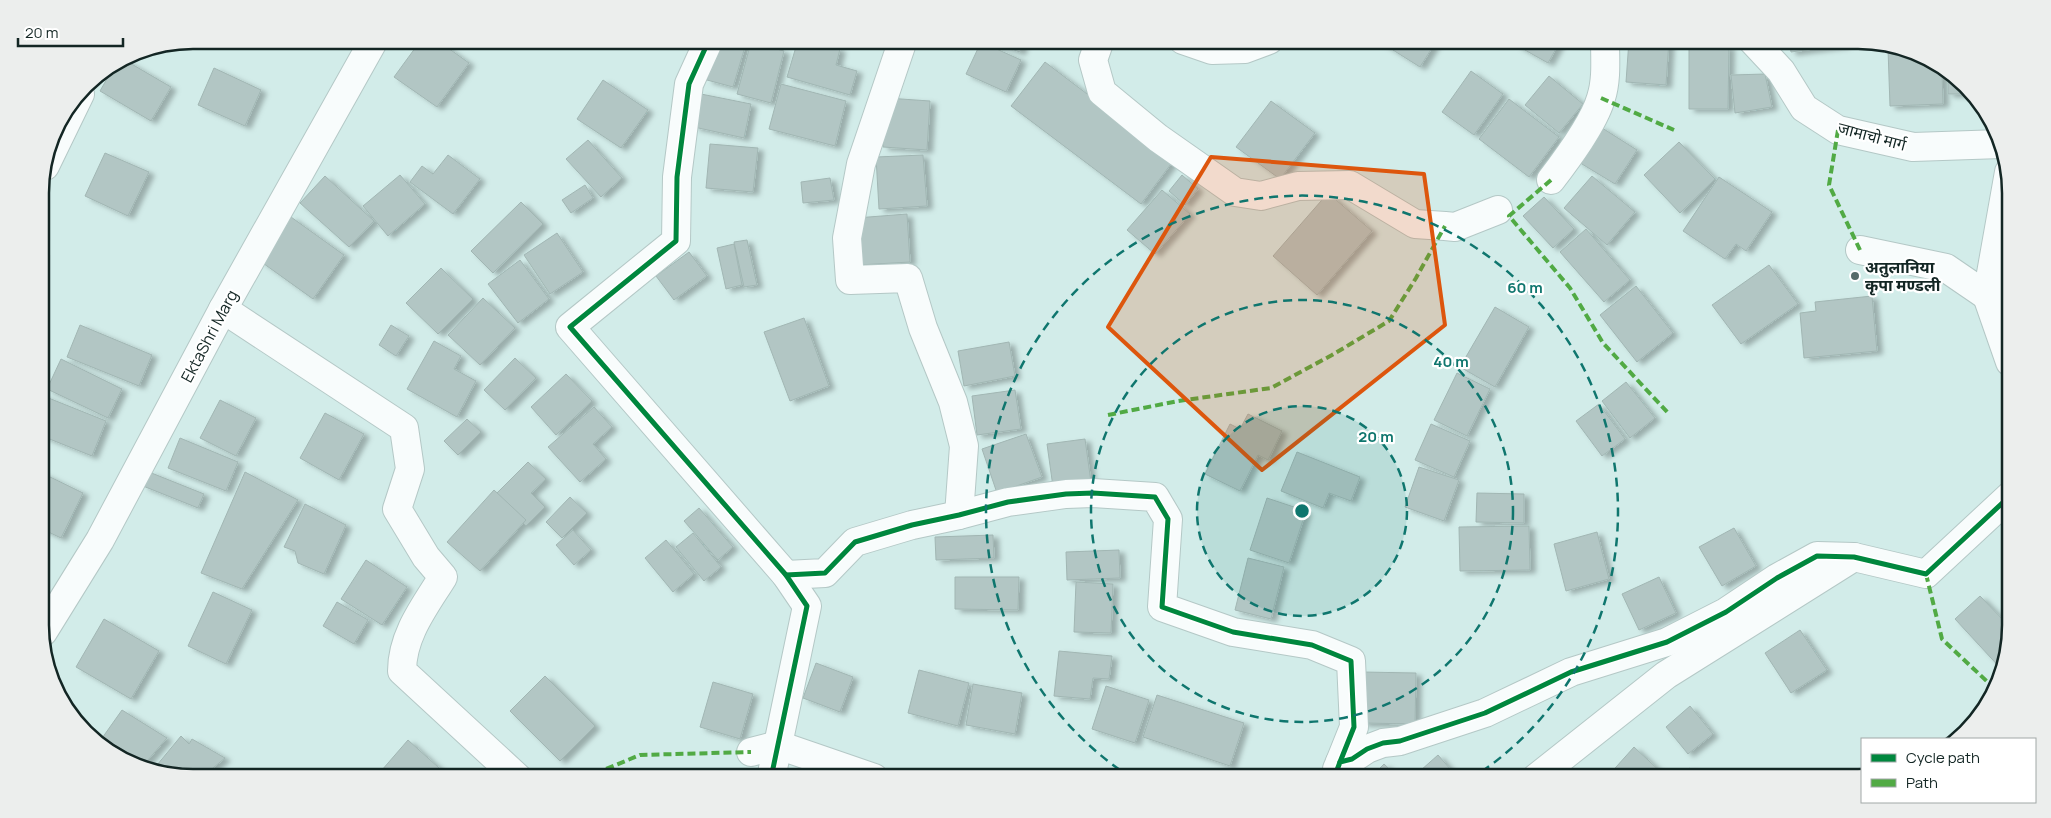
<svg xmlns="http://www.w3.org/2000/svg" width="2051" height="818" font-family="Manrope,'Noto Sans Devanagari',sans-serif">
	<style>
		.building { fill: #b2c6c4; stroke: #a1b6b3; filter: url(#shadow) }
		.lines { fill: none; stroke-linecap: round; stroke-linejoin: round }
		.minor-casing { stroke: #b4c8c6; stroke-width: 30 }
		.tertiary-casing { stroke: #b4c8c6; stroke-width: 30 }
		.minor { stroke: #f8fcfc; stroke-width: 28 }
		.tertiary { stroke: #f8fcfc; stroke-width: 28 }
		.quiet { stroke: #51aa44; stroke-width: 4; stroke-dasharray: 8 4; stroke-linecap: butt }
		.cycleway-casing { stroke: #fff; stroke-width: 8 }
		.cycleway { stroke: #00873e; stroke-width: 5 }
		.marked { fill: #dd560d; fill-opacity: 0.2; stroke: #dd560d; stroke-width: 4; stroke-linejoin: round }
		.ring { fill: none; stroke: #0f766e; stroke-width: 2.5; stroke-dasharray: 9 6 }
		.poi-dot { fill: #566b69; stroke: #fff; stroke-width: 2 }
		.labels { text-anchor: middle; stroke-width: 4.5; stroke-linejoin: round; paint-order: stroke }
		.street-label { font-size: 16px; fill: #132624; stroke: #fff }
		.poi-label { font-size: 16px; font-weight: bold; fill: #132624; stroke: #fff; text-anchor: start }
		.rim { fill: none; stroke: #132624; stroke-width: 2.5 }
		.centre { fill: #0f766e; stroke: #fff; stroke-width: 2.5 }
		.ring-label { font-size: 15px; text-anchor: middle; font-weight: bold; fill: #0f766e; stroke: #fff; stroke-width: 4.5; stroke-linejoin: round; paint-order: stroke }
	</style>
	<defs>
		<filter id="shadow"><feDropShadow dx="5.5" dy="3" stdDeviation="2.5" flood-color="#0004"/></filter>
	</defs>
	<rect width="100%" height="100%" fill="#d2ece9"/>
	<!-- building -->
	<g class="building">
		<path d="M421,40H437L469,63L437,107L394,77Z"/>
		<path d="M719,40H747L733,87L707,80Z"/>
		<path d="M798,40H809L840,49L836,65L857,71L850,95L787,77Z"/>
		<path d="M984,40H1024L1020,52Z"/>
		<path d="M1377,40H1437L1420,67Z"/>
		<path d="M1519,40H1561L1548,63L1516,45Z"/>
		<path d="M1629,40H1669L1666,85L1626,82Z"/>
		<path d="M1789,40H1843L1844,45L1791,52Z"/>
		<path d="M751,42L784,51L771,103L737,94Z"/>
		<path d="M981,42L1021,60L1006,92L966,74Z"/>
		<path d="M1689,46H1729L1728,109H1689Z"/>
		<path d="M1888,49H1908L1942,71L1943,104L1890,106Z"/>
		<path d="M123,59L171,87L151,121L100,91L116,63Z"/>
		<path d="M1045,62L1174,160L1141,204L1011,106Z"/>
		<path d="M214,68L261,90L245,126L198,105Z"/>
		<path d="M1471,71L1503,94L1474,135L1442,112Z"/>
		<path d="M1765,74L1772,107L1735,113L1731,75Z"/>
		<path d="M1948,75L1970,90V94H1948Z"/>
		<path d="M1549,76L1583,104L1559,133L1525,105Z"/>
		<path d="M603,80L648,110L621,148L577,119Z"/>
		<path d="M781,84L846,101L835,146L769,129Z"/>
		<path d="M701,94L751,104L744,138L694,127Z"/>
		<path d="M1974,94L1982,105H1974Z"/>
		<path d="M887,98L930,101L927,150L883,147Z"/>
		<path d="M1509,99L1559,137L1529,177L1479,139Z"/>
		<path d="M1271,101L1315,133L1280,179L1236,147Z"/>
		<path d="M1599,126L1637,150L1615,184L1577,161Z"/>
		<path d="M588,140L622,178L601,197L566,159Z"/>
		<path d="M1679,142L1715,179L1680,213L1644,175Z"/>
		<path d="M710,144L758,148L753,192L706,188Z"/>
		<path d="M105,153L149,172L128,216L85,196Z"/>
		<path d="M448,155L480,179L453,214L410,182L422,166L433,174Z"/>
		<path d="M923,155L927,206L879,209L876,157Z"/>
		<path d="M400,175L425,204L388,236L363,206Z"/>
		<path d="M1182,175L1198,189L1185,205L1169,191Z"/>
		<path d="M325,176L374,221L349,247L300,203Z"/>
		<path d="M1592,176L1635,212L1607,245L1564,208Z"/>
		<path d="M1719,177L1772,212L1746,251L1736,244L1725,259L1683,231Z"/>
		<path d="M830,178L834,200L803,203L801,182Z"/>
		<path d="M585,185L593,198L571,213L562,200Z"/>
		<path d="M1162,190L1190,214L1155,254L1127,230Z"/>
		<path d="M1328,193L1372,231L1317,295L1273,256Z"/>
		<path d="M1544,197L1574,229L1553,248L1523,216Z"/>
		<path d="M521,202L543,224L493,273L471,251Z"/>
		<path d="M907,214L910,262L859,265L856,218Z"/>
		<path d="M291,217L344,255L313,299L260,261Z"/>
		<path d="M1586,229L1630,280L1604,302L1560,252Z"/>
		<path d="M557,233L583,272L550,294L524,255Z"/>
		<path d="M747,240L757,285L744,287L734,242Z"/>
		<path d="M734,244L742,285L726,289L717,248Z"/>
		<path d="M689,252L707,276L674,300L656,276Z"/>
		<path d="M520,260L549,299L518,323L488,284Z"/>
		<path d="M1769,265L1798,304L1741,344L1712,305Z"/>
		<path d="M441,268L473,299L438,334L406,303Z"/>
		<path d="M1636,286L1673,333L1637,362L1600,315Z"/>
		<path d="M1872,296L1877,351L1804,358L1800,313L1816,311L1815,302Z"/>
		<path d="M483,298L515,328L480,365L448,335Z"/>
		<path d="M1495,307L1529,327L1495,387L1460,367Z"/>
		<path d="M804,318L829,386L790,401L764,332Z"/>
		<path d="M80,325L152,355L139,386L67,357Z"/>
		<path d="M391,325L409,336L396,356L379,345Z"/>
		<path d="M434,341L461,356L454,369L476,381L457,417L407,389Z"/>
		<path d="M1009,342L1015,376L964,386L958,351Z"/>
		<path d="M515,358L536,378L505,410L484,390Z"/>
		<path d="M61,359L122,389L108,418L47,389Z"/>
		<path d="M1457,373L1490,389L1467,436L1434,420Z"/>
		<path d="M566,374L592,401L556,435L531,407Z"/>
		<path d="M1626,382L1655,418L1630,438L1602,401Z"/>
		<path d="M1015,390L1021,429L977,435L972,396Z"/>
		<path d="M41,395L106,421L92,456L42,436Z"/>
		<path d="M220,400L256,418L236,456L200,438Z"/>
		<path d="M1599,404L1625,439L1602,456L1576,421Z"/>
		<path d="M594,407L612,427L593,444L606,459L580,482L548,447Z"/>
		<path d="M325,413L364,434L339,480L300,458Z"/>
		<path d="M1248,414L1282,431L1268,460L1258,455L1240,491L1205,474L1230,424L1240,429Z"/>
		<path d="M467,419L481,432L458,455L444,441Z"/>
		<path d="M1431,424L1470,441L1454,477L1415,460Z"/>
		<path d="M1026,434L1042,477L997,493L982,449Z"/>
		<path d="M180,438L238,462L226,491L168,468Z"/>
		<path d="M1085,439L1091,482L1053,487L1047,444Z"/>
		<path d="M1297,452L1360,477L1351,501L1329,493L1323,508L1281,491Z"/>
		<path d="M528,462L546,479L531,493L545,507L526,526L495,495Z"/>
		<path d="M1419,467L1459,480L1444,521L1405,507Z"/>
		<path d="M149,472L204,494L198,508L143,486Z"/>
		<path d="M245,472L298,500L242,589L201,573Z"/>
		<path d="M42,473L83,493L61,538L42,529Z"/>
		<path d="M494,490L526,520L480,571L447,542Z"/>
		<path d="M1477,493L1524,494V523L1476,522Z"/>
		<path d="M570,497L587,513L562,538L546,522Z"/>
		<path d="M1267,498L1306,511L1289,563L1250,550Z"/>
		<path d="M305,504L346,525L324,574L298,563L295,551L284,547Z"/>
		<path d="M699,508L733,547L718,560L684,521Z"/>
		<path d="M1529,526L1530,570L1460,571L1459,527Z"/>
		<path d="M1734,528L1756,566L1722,586L1699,547Z"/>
		<path d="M573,530L591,550L574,565L556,545Z"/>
		<path d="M1597,532L1609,579L1566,591L1554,544Z"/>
		<path d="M693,533L721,567L704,581L676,547Z"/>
		<path d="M993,535L994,558L936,560L935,537Z"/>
		<path d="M666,540L694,574L673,592L645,558Z"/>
		<path d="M1119,550L1120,578L1067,580L1066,552Z"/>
		<path d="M1248,558L1284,567L1271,619L1235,610Z"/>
		<path d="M366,560L407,587L382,625L341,599Z"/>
		<path d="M955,577H1019L1018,610L955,609Z"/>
		<path d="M1659,577L1676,613L1639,630L1622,594Z"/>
		<path d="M1076,582L1113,584L1111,633L1074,632Z"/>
		<path d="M213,592L252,610L226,664L188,646Z"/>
		<path d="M1980,596L2011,628L2003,671L1955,619Z"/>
		<path d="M337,602L368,620L354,644L323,626Z"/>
		<path d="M104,619L159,651L131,699L76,667Z"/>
		<path d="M1800,630L1827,670L1791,693L1765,653Z"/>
		<path d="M1059,651L1112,656L1109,679L1093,678L1090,699L1054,696Z"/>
		<path d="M816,663L853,677L840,712L803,698Z"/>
		<path d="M919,670L969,683L958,726L908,713Z"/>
		<path d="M1363,672L1416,673L1415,724L1362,723Z"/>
		<path d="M545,676L595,726L560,761L510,711Z"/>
		<path d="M713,682L753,694L740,739L700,727Z"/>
		<path d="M973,684L1022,693L1015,734L966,725Z"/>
		<path d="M1106,686L1149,700L1135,743L1092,729Z"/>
		<path d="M1157,695L1244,723L1230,766L1143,737Z"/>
		<path d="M1690,706L1713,734L1688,754L1666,727Z"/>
		<path d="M122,710L167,738L141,768L100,741Z"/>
		<path d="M181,736L189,744L192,739L225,758L201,778L152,771Z"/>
		<path d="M408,740L448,776L446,778H375Z"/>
		<path d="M1634,747L1662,773L1658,778H1610L1608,776Z"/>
		<path d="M1438,755L1458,778H1412Z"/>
		<path d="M1384,764L1399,778H1370Z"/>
		<path d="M1689,768L1704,778H1683Z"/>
		<path d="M1595,771L1602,778H1588Z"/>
	</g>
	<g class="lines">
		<defs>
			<g id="minor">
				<path d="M709,40L689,84L677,177L676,241L570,327L786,575L807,606L771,778"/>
				<path d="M903,40L861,164L847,238L850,280L908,278L923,328L953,402L964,446L959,515"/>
				<path d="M1100,40L1093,60L1102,92L1158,138L1235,192L1261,196L1298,186L1350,185L1415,224L1445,226L1455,227L1498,210"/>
				<path d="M45,166L80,94"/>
				<path d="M2009,172L1987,296L2010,362"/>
				<path d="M1551,180C1567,159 1594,123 1601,98C1607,79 1605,59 1605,40"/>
				<path d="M1860,250L1946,268L1987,296"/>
				<path d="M223,309L404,428L410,469L397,509L426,557L443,577C425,606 402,635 402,671L518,778"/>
				<path d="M786,575L825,573L855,542L912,525L959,515L1008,502L1066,494L1093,493L1155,497L1168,519L1162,607L1233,632L1312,645L1351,661L1354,727L1340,762"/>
				<path d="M43,632L100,540L223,309L374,40"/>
				<path d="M751,752L778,745L874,778"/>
				<path d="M1337,769L1340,762L1352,759L1367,749L1383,743L1400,741L1485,713L1571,672L1667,642L1726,612L1777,578L1817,556L1854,557L1926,574L2011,495"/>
				<path d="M1536,778L1666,675L1854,557"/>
			</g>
			<g id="tertiary">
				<path d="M1183,40L1212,50L1245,49L1269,40"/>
				<path d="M1752,40L1781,71L1804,108L1838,130L1913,147L2001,144"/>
			</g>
		</defs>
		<!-- minor casing -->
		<use href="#minor" class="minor-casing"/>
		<!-- tertiary casing -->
		<use href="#tertiary" class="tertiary-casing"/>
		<!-- minor -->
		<use href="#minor" class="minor"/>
		<!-- tertiary -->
		<use href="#tertiary" class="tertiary"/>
		<!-- quiet -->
		<g class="quiet">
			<path d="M1601,98L1674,130"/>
			<path d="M1838,130L1829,185L1860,250"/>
			<path d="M1551,180L1509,216L1570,288L1603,343L1669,414"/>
			<path d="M1108,415L1178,401L1271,388L1332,355L1389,321L1416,278L1445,226"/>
			<path d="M1926,574L1942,639L1995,689"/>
			<path d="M584,778L640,755L751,752"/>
		</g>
		<defs>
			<g id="cycleway">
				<path d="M709,40L689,84L677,177L676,241L570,327L786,575L807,606L771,778"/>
				<path d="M786,575L825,573L855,542L912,525L959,515L1008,502L1066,494L1093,493L1155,497L1168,519L1162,607L1233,632L1312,645L1351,661L1354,727L1340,762"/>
				<path d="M1334,778L1340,762L1352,759L1367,749L1383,743L1400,741L1485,713L1571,672L1667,642L1726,612L1777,578L1817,556L1854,557L1926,574L2011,495"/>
			</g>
		</defs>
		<!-- cycleway casing -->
		<use href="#cycleway" class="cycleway-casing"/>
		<!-- cycleway -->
		<use href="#cycleway" class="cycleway"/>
	</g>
	<!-- marked area -->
	<path class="marked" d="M1211,157L1424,174L1445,325L1262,470L1108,327Z"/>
	<!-- distance rings -->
	<circle cx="1302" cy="511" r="105" fill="#0f766e" fill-opacity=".12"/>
	<g class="ring">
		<circle cx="1302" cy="511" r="105"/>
		<circle cx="1302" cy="511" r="211"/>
		<path d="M1132 778A316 316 0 1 1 1472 778"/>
	</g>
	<!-- markers -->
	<circle class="poi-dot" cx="1855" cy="276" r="5"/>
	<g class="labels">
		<!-- street labels -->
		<g class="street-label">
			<text transform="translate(1872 136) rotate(15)" y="6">जामाचो मार्ग</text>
			<text transform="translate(209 336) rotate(-62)" y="6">EktaShri Marg</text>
		</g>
		<!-- poi labels -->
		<g class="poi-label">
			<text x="1865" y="273">अतुलानिया<tspan x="1865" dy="18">कृपा मण्डली</tspan></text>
		</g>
	</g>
	<!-- crop -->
	<path d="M0 0H2051V818H0ZM193 49H1858A144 144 0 0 1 2002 193V625A144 144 0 0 1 1858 769H193A144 144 0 0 1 49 625V193A144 144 0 0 1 193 49Z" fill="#eceeed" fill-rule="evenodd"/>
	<path class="rim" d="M193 49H1858A144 144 0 0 1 2002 193V625A144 144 0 0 1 1858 769H193A144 144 0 0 1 49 625V193A144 144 0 0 1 193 49Z"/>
	<circle cx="1302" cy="511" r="8" class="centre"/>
	<g class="ring-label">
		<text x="1525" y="293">60 m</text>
		<text x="1451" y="367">40 m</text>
		<text x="1376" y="442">20 m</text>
	</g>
	<!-- legend -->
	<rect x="1861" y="738" width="175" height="65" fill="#ffffff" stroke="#a1a8a7"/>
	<rect x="1871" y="754" width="25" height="8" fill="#00873e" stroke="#a1a8a7"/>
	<text x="1906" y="763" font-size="15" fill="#132624">Cycle path</text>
	<rect x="1871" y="779" width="25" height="8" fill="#51aa44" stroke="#a1a8a7"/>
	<text x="1906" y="788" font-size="15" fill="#132624">Path</text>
	<!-- scale -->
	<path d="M18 38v8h105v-8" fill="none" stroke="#132624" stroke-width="2.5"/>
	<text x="25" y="38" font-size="15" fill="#132624" stroke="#ffffff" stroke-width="4" paint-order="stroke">20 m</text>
</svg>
